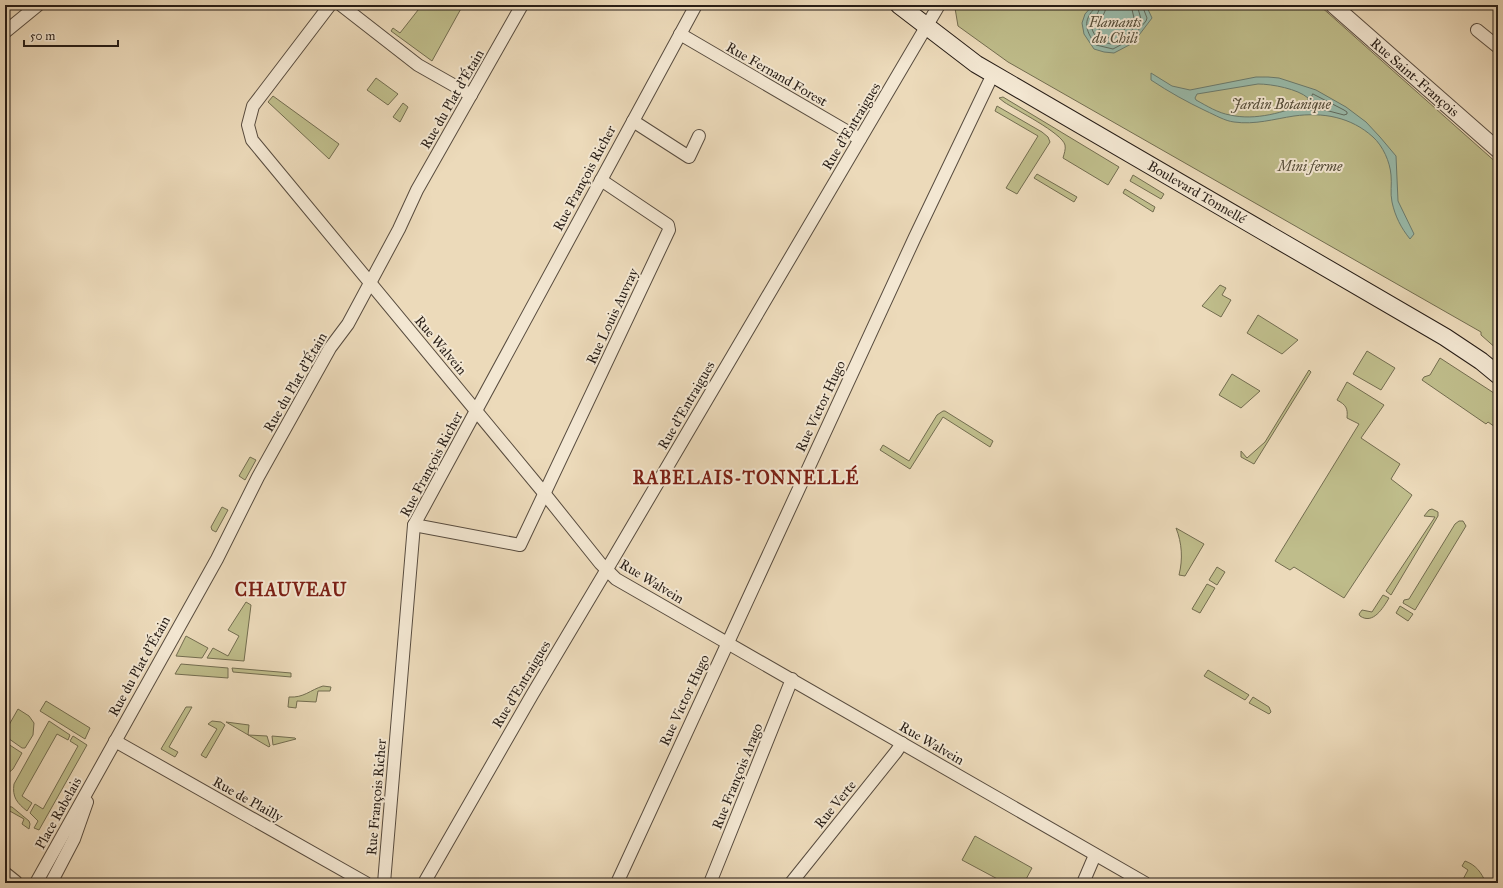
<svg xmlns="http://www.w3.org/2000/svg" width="1503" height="888" font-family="'IM FELL Great Primer',serif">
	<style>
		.green { fill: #bfbd8b; stroke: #736d50 }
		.water { fill: #99bbab; stroke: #6b7c6f; fill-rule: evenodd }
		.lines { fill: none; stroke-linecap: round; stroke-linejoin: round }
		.shore { stroke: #606c60; stroke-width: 1 }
		.minor-casing { stroke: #584c3f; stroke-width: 14 }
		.tertiary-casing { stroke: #584c3f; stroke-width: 17 }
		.secondary-casing { stroke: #271d16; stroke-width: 19 }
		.minor { stroke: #f3e7d2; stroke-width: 12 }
		.tertiary { stroke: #f3e7d2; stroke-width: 15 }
		.secondary { stroke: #f3e7d2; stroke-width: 17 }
		.labels { text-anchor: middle; stroke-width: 4; stroke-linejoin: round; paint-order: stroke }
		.park-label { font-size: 14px; font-style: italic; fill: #554d39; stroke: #f3e7d2 }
		.street-label { font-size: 14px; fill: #271d16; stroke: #f3e7d2 }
		.district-label { font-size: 18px; font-weight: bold; letter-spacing: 1px; fill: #7a1f14; stroke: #f3e7d2 }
	</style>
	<rect width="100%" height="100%" fill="#ecdaba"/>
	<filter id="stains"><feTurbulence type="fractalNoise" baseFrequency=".005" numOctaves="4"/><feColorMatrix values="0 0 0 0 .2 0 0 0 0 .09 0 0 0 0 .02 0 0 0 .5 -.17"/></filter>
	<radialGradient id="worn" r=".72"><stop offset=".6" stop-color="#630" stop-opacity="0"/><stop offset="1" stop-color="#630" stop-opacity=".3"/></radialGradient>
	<!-- green -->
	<g class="green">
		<path d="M422,5H463L432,61L391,31L393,28L400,33Z"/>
		<path d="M957,5H1319L1498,164V350L1481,335V332L1008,62L958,26L955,8Z"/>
		<path d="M376,78L398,94L388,105L367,90Z"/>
		<path d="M273,96L339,144L329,159L268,102Z"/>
		<path d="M1003,97L1119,167L1108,185L1063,158C1064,154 1066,149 1065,145C1062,133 1016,110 1004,102L999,98Z"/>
		<path d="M403,103L408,107L400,122L393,117Z"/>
		<path d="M997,106L1042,132L1048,137L1050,142L1017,194L1006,188L1038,136L995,111Z"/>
		<path d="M1037,174L1077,197L1074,202L1034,178Z"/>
		<path d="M1133,175L1164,194L1161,199L1130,181Z"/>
		<path d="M1125,189L1155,207L1153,212L1123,193Z"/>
		<path d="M1220,285L1226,288L1222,295L1231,300L1221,317L1202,306Z"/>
		<path d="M1258,315L1298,340L1282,354L1247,333Z"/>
		<path d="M1367,351L1395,368L1381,390L1353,374Z"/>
		<path d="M1440,358L1497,395L1498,429L1488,422L1486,424L1422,380L1424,377L1430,375Z"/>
		<path d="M1309,370L1311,372L1254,464L1241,457V451L1247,458L1265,442Z"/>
		<path d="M1232,374L1260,391L1241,408L1219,395Z"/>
		<path d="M1347,382L1384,405L1361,438L1400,464L1391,479L1412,495L1344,598L1294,567L1290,570L1275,561L1359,424L1347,418C1348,408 1346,405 1337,400Z"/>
		<path d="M943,411H945L993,441L990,447L943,417L910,469L880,450L883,445L909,461L937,415Z"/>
		<path d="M250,457L256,460L245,480L239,476Z"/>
		<path d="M222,507L228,510L216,532L212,530L211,527Z"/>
		<path d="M1432,509L1438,512V516L1391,595L1386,591L1435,517L1424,516L1429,510Z"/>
		<path d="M1459,521H1463L1466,526L1415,610L1403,603L1404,600L1409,599L1455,524Z"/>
		<path d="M1176,528L1204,544L1185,576L1179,575C1183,559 1182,543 1176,528Z"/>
		<path d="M1217,567L1225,572L1217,585L1209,580Z"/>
		<path d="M1207,584L1215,588L1200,613L1192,609Z"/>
		<path d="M1383,595L1389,598C1383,608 1373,625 1360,616L1359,614L1362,610L1372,612Z"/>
		<path d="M246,602L251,605L244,661L207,658L213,648L228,656L239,636L228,630Z"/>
		<path d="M1400,606L1413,614L1408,621L1396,613Z"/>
		<path d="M186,636L208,648L202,658L176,656Z"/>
		<path d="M181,664L228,668V678L175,674Z"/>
		<path d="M232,668L291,673V677L233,672Z"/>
		<path d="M1208,670L1249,695L1245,700L1204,676Z"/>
		<path d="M323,686L331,687L330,691H318L316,702L297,701L296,708L288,707L289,697C304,698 310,690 323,686Z"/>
		<path d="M1253,697L1269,707L1271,712L1269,714L1249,703Z"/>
		<path d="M46,701L90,728L85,739L40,711Z"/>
		<path d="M186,707H192L169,747L178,752L175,757L161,749Z"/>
		<path d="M18,709L29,716L34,723L33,735L25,748H22L5,736V732Z"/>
		<path d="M49,721L70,735L68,740L57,734L22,796L32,803L27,811C17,803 12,797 14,784Z"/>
		<path d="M212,721L221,722L225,725L206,758L201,755L217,729L208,724Z"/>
		<path d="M226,722L249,725L248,735L267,736L270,746L269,747Z"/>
		<path d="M73,736L87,745L39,830L34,828L38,821L30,813L35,804L43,809L78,746L70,741Z"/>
		<path d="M272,736L295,738L296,739L273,745Z"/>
		<path d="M5,742L22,753L13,769L5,776Z"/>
		<path d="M5,806L12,807L29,821L30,824L29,829L22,824L24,819L8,810H5Z"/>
		<path d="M975,836L1032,868L1024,883H1005L962,860Z"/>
		<path d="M1465,861C1476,865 1481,872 1486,883H1461L1468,870L1462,866Z"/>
	</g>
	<!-- water -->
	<g class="water">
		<path d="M1093,5H1146L1152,18L1133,43L1114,53L1104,52L1094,49L1084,34L1082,23L1085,14Z"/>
		<path d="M1151,73L1172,86L1190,90L1256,77H1268L1279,78L1316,90L1346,107L1366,122L1380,137L1396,156L1398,201L1414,234L1410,239C1401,228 1395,216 1392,202C1390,193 1392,184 1391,175C1390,162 1383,146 1373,137C1351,117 1323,112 1294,116C1274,119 1255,125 1234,122C1225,121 1215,115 1206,111C1187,102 1169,92 1151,80ZM1258,84C1272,84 1298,89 1308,98V103C1284,112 1256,121 1230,115C1218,113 1207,106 1196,100L1195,98L1197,94Z"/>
	</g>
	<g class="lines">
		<!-- shore -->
		<g class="shore">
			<path d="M1095,5C1095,10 1091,11 1089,16C1083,26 1090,37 1096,45L1113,49L1130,40L1146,21L1147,18L1142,5"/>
			<path d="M1100,5C1099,21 1082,19 1099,41L1111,44L1127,36L1141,19L1137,5"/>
			<path d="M1106,5C1106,20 1091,20 1103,36L1110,38L1123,31L1134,18L1131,5"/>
			<path d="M1313,94L1344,110L1347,112V114L1344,115L1325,110H1310L1309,108L1313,102L1312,96Z"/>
		</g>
		<defs>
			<g id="minor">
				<path d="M330,5L253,106L248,125L252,140L544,493L600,563L616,579L1145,883"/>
				<path d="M341,5L418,65L471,95"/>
				<path d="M1477,30L1498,47"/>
				<path d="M5,32L38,5"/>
				<path d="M680,34L860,139"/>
				<path d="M633,121L689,157L699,136"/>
				<path d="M414,525L520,545L669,230L668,225L601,180"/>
				<path d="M115,741L366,883"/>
				<path d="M36,883L217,559L258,477L330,348L348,324L399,229L417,190L522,5"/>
				<path d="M51,883L74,839L87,802"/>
				<path d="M384,883L414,525L696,5"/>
				<path d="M424,883L532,695L613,559L939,5"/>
				<path d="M617,883L915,237L993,74"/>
				<path d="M710,883L792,679"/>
				<path d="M791,883L896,752L902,743"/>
				<path d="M1083,883L1095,855"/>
			</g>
			<g id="tertiary">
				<path d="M1333,5L1498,150"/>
				<path d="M5,875L15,883"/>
			</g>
			<path id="secondary" d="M899,5L976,64L1445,337L1481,361L1498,375"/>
		</defs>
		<!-- minor casing -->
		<use href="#minor" class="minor-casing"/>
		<!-- tertiary casing -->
		<use href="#tertiary" class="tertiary-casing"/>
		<!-- secondary casing -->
		<use href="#secondary" class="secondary-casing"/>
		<!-- minor -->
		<use href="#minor" class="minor"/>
		<!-- tertiary -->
		<use href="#tertiary" class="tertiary"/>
		<!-- secondary -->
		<use href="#secondary" class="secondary"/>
	</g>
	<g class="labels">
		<!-- park labels -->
		<g class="park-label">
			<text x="1115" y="27">Flamants<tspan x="1115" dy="16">du Chili</tspan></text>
			<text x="1281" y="109">Jardin Botanique</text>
			<text x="1310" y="171">Mini ferme</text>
		</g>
		<!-- street labels -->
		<g class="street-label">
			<text transform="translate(777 74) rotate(30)" y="5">Rue Fernand Forest</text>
			<text transform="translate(1415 77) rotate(41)" y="5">Rue Saint-François</text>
			<text transform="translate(452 99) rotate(-60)" y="5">Rue du Plat d'Étain</text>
			<text transform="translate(851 126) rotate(-59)" y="5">Rue d'Entraigues</text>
			<text transform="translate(584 178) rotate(-62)" y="5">Rue François Richer</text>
			<text transform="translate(1197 192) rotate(30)" y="5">Boulevard Tonnellé</text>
			<text transform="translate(612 316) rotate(-65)" y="5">Rue Louis Auvray</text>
			<text transform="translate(441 345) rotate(50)" y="5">Rue Walvein</text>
			<text transform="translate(295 382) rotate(-60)" y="5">Rue du Plat d'Étain</text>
			<text transform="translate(686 405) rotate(-60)" y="5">Rue d'Entraigues</text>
			<text transform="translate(820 406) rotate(-65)" y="5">Rue Victor Hugo</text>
			<text transform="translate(431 464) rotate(-62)" y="5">Rue François Richer</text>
			<text transform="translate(652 581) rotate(31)" y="5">Rue Walvein</text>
			<text transform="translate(139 666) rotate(-61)" y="5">Rue du Plat d'Étain</text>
			<text transform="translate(521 684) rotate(-59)" y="5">Rue d'Entraigues</text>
			<text transform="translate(684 700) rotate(-65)" y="5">Rue Victor Hugo</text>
			<text transform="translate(932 743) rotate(30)" y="5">Rue Walvein</text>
			<text transform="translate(737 776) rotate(-68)" y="5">Rue François Arago</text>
			<text transform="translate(376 797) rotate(-85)" y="5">Rue François Richer</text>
			<text transform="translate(248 799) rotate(29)" y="5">Rue de Plailly</text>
			<text transform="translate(835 804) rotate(-51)" y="5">Rue Verte</text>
			<text transform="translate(58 813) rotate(-61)" y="5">Place Rabelais</text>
		</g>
		<!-- district labels -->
		<g class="district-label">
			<text x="746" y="484">RABELAIS-TONNELLÉ</text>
			<text x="291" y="596">CHAUVEAU</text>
		</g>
	</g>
	<!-- margin -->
	<rect width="1503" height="888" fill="none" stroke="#ecdaba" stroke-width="20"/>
	<rect x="6" y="6" width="1491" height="876" fill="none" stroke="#271d16" stroke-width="2"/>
	<rect x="10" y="10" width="1483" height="868" fill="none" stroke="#271d16"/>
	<!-- scale -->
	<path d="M24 40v6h94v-6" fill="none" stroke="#271d16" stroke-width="2"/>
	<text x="30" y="40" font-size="12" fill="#271d16" stroke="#f3e7d2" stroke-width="3" paint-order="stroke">50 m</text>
	<rect width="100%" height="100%" filter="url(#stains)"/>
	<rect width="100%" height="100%" fill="url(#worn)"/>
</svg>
